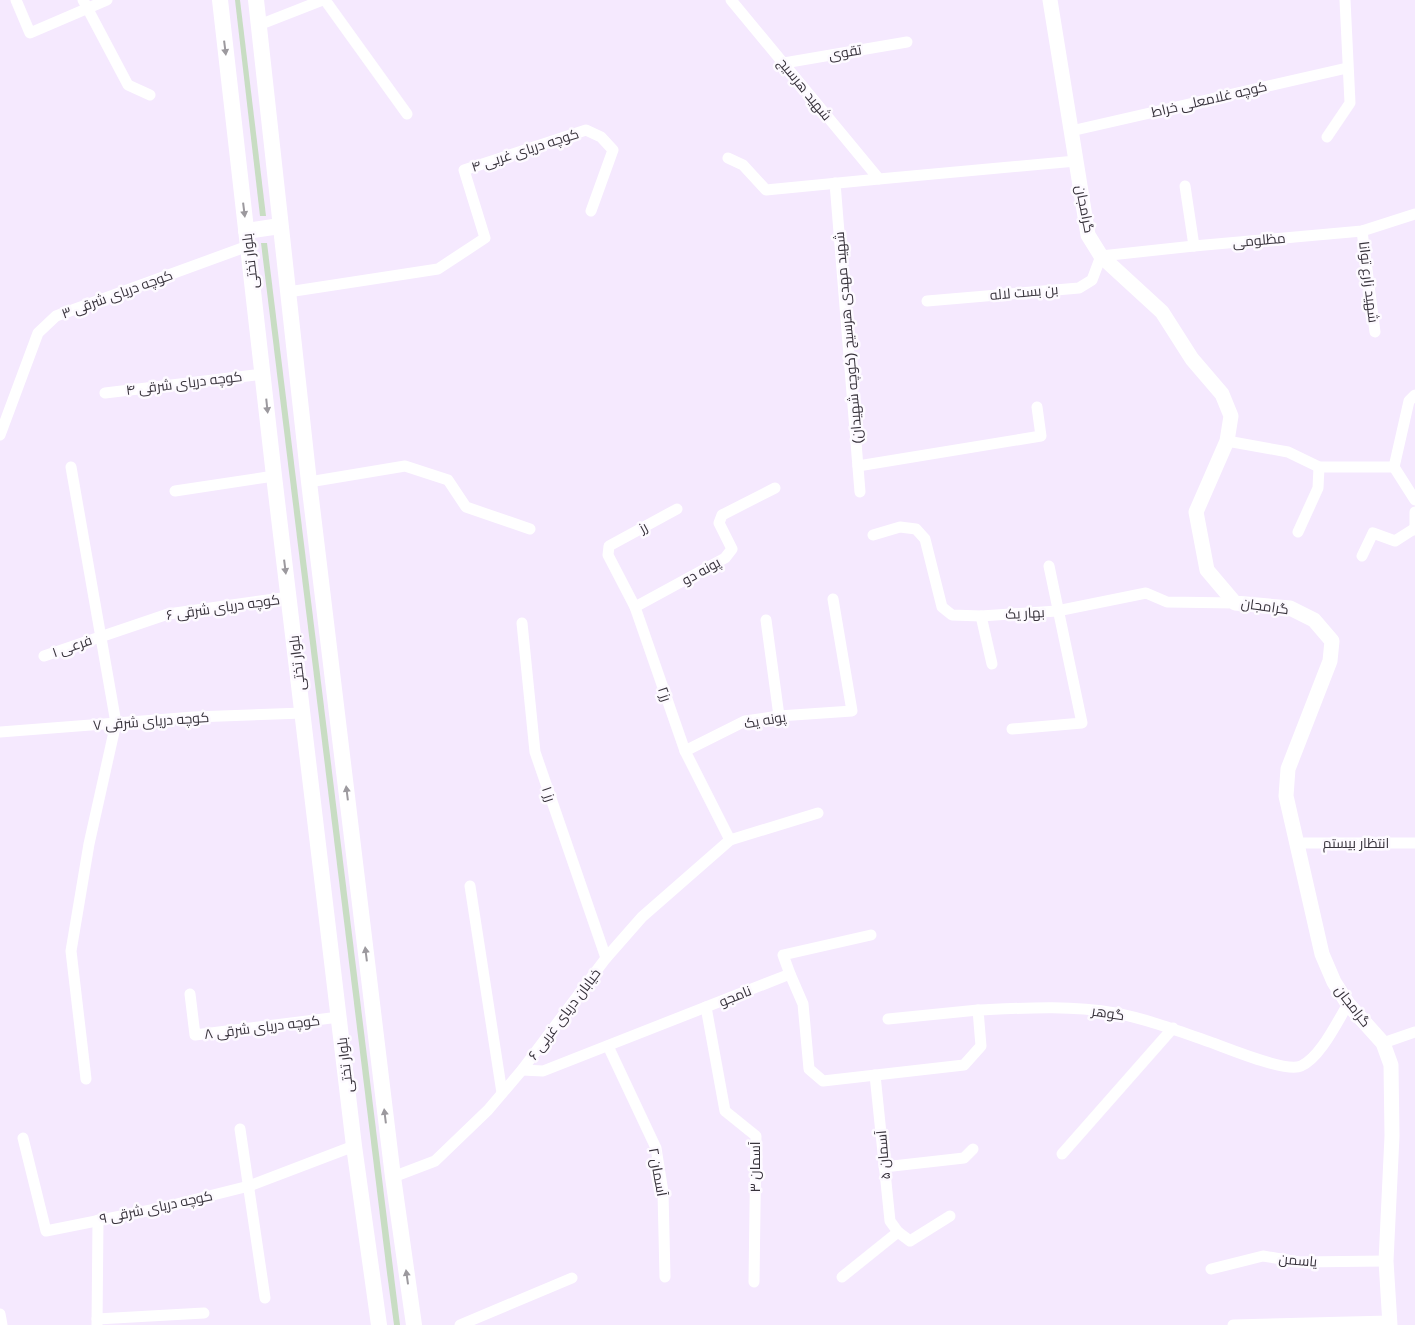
<svg xmlns="http://www.w3.org/2000/svg" width="1415" height="1325" font-family="'Golos Text',Cairo,sans-serif">
	<style>
		.green { fill: #c8ddc3 }
		.lines { fill: none; stroke-linecap: round; stroke-linejoin: round }
		.minor { stroke: #fff; stroke-width: 11 }
		.tertiary { stroke: #fff; stroke-width: 15 }
		.secondary { stroke: #fff; stroke-width: 16 }
		.oneway { fill: #9c999e }
		.labels { text-anchor: middle; stroke-width: 5; stroke-linejoin: round; paint-order: stroke }
		.street-label { font-size: 14px; fill: #38333c; stroke: #fdfaff }
	</style>
	<rect width="100%" height="100%" fill="#f5e9fe"/>
	<!-- green -->
	<g class="green">
		<path d="M235,0H240L266,216H260Z"/>
		<path d="M261,243H267L400,1325H394L387,1273Z"/>
	</g>
	<g class="lines">
		<!-- minor -->
		<g class="minor">
			<path d="M16,0L30,33L107,0"/>
			<path d="M83,0L128,85L150,95"/>
			<path d="M325,0L407,114"/>
			<path d="M731,0L879,179L1076,161"/>
			<path d="M259,25L323,0"/>
			<path d="M784,63L907,42"/>
			<path d="M1071,131L1347,68"/>
			<path d="M1327,137L1350,103L1345,0"/>
			<path d="M728,158L743,165L766,190L879,179"/>
			<path d="M835,183L860,492"/>
			<path d="M1185,186L1194,246"/>
			<path d="M1362,231L1375,332"/>
			<path d="M288,292L438,269L485,238L464,170L586,130L601,137L613,150L591,211"/>
			<path d="M927,301L1079,288L1092,280L1101,256L1194,246L1362,231L1415,214"/>
			<path d="M105,393L263,374"/>
			<path d="M1415,395L1409,401L1394,467L1415,500"/>
			<path d="M0,435L38,333L56,316L248,246"/>
			<path d="M1227,441L1288,452L1319,467H1394"/>
			<path d="M858,466L1041,436L1037,407"/>
			<path d="M71,467L116,723L89,844L71,951L86,1079"/>
			<path d="M309,482L405,466L448,480L466,507L530,529"/>
			<path d="M175,491L274,476"/>
			<path d="M677,509L609,546L608,555L635,607L685,751L730,840"/>
			<path d="M1415,512V530"/>
			<path d="M1298,532L1318,488L1319,467"/>
			<path d="M873,535L900,527L916,529L925,539L942,607L952,615L981,616L1057,611L1146,593L1167,602L1235,603"/>
			<path d="M1362,556L1373,533L1395,541L1414,529"/>
			<path d="M635,607L725,558L732,549L719,523L722,515L775,488"/>
			<path d="M981,616L992,664"/>
			<path d="M766,620L779,716"/>
			<path d="M522,623L535,752L606,958"/>
			<path d="M44,656L168,614L289,597"/>
			<path d="M1012,729L1082,723L1049,566"/>
			<path d="M0,732L194,717L303,713"/>
			<path d="M685,751L745,721L779,716L852,711L833,599"/>
			<path d="M1298,843H1415"/>
			<path d="M470,886L502,1093"/>
			<path d="M790,974L783,955L871,935"/>
			<path d="M190,994L195,1035L339,1017"/>
			<path d="M706,1007L725,1111L756,1136L754,1282"/>
			<path d="M888,1019L978,1010"/>
			<path d="M1383,1043L1415,1032"/>
			<path d="M608,1046L656,1148L663,1192L665,1277"/>
			<path d="M522,1070L543,1071L790,974L803,1004L809,1069L823,1081L964,1065L981,1046L978,1010C1024,1008 1070,1005 1115,1013C1147,1019 1179,1031 1210,1042C1227,1048 1286,1073 1301,1066C1320,1058 1337,1022 1348,1004"/>
			<path d="M875,1075L890,1221L898,1232L910,1241L950,1216"/>
			<path d="M240,1129L265,1298"/>
			<path d="M23,1138L46,1231L161,1208L249,1186L354,1146"/>
			<path d="M1062,1154L1173,1028"/>
			<path d="M884,1167L964,1158L973,1149"/>
			<path d="M393,1177L435,1161L488,1110L522,1070L606,958L642,917L730,840L818,813"/>
			<path d="M1211,1269L1263,1256L1299,1262L1386,1261"/>
			<path d="M842,1277L898,1232"/>
			<path d="M0,1314L2,1325"/>
			<path d="M97,1319L204,1313"/>
			<path d="M97,1325L98,1220"/>
			<path d="M460,1325L572,1278"/>
			<path d="M1233,1325L1389,1321"/>
		</g>
		<!-- tertiary -->
		<path class="tertiary" d="M1050,0L1088,235L1101,256L1162,312L1192,359L1222,394L1231,416L1227,441L1196,512L1207,570L1235,603L1290,608L1314,620L1332,641L1330,661L1288,769L1286,796L1322,954L1334,982L1348,1004L1383,1043L1391,1065L1392,1136L1386,1261L1390,1325"/>
		<!-- secondary -->
		<g class="secondary">
			<path d="M220,0L274,476L354,1146L379,1325"/>
			<path d="M256,0L309,482L393,1177L414,1325"/>
			<path d="M246,231L280,226"/>
		</g>
	</g>
	<!-- one-way arrows -->
	<defs><path id="oneway-solid" d="M-6-.8H1V-3.2L6.5 0L1 3.2V.8H-6Z" transform="scale(1.25)"/></defs>
	<g class="oneway">
		<use href="#oneway-solid" transform="translate(225 48) rotate(83)"/>
		<use href="#oneway-solid" transform="translate(244 210) rotate(83)"/>
		<use href="#oneway-solid" transform="translate(267 406) rotate(84)"/>
		<use href="#oneway-solid" transform="translate(285 567) rotate(83)"/>
		<use href="#oneway-solid" transform="translate(347 793) rotate(-97)"/>
		<use href="#oneway-solid" transform="translate(366 954) rotate(-97)"/>
		<use href="#oneway-solid" transform="translate(385 1116) rotate(-97)"/>
		<use href="#oneway-solid" transform="translate(407 1277) rotate(-98)"/>
	</g>
	<g class="labels">
		<!-- street labels -->
		<g class="street-label">
			<text transform="translate(845 52) rotate(-10)" y="5">تقوی</text>
			<text transform="translate(805 89) rotate(51)" y="5">شهید هرسیج</text>
			<text transform="translate(1209 99) rotate(-13)" y="5">کوچه غلامعلی خراط</text>
			<text transform="translate(525 150) rotate(-18)" y="5">کوچه دریای غربی ۴</text>
			<text transform="translate(1085 209) rotate(79)" y="5">گرامجان</text>
			<text transform="translate(1259 240) rotate(-5)" y="5">مظلومی</text>
			<text transform="translate(250 261) rotate(-97)" y="5">بلوار تختی</text>
			<text transform="translate(1369 282) rotate(83)" y="5">شهید زارع توانا</text>
			<text transform="translate(1024 292) rotate(-5)" y="5">بن بست لاله</text>
			<text transform="translate(117 294) rotate(-20)" y="5">کوچه دریای شرقی ۳</text>
			<text transform="translate(848 338) rotate(-95)" y="5">شهید مهدی هرسیج (کوچه شهیدان)</text>
			<text transform="translate(184 383) rotate(-7)" y="5">کوچه دریای شرقی ۴</text>
			<text transform="translate(643 527) rotate(-29)" y="5">رز</text>
			<text transform="translate(701 571) rotate(-29)" y="5">پونه دو</text>
			<text transform="translate(1265 606) rotate(8)" y="5">گرامجان</text>
			<text transform="translate(223 607) rotate(-8)" y="5">کوچه دریای شرقی ۶</text>
			<text transform="translate(1025 613) rotate(-3)" y="5">بهار یک</text>
			<text transform="translate(72 646) rotate(-19)" y="5">فرعی ۱</text>
			<text transform="translate(297 663) rotate(-97)" y="5">بلوار تختی</text>
			<text transform="translate(665 694) rotate(71)" y="5">رز۲</text>
			<text transform="translate(765 720) rotate(-10)" y="5">پونه یک</text>
			<text transform="translate(151 721) rotate(-4)" y="5">کوچه دریای شرقی ۷</text>
			<text transform="translate(549 794) rotate(71)" y="5">رز ۱</text>
			<text x="1356" y="848">انتظار بیستم</text>
			<text transform="translate(735 996) rotate(-22)" y="5">نامجو</text>
			<text transform="translate(1353 1006) rotate(52)" y="5">گرامجان</text>
			<text transform="translate(1108 1013) rotate(9)" y="5">گوهر</text>
			<text transform="translate(564 1014) rotate(-53)" y="5">خیابان دریای غربی ۶</text>
			<text transform="translate(262 1027) rotate(-7)" y="5">کوچه دریای شرقی ۸</text>
			<text transform="translate(345 1065) rotate(-97)" y="5">بلوار تختی</text>
			<text transform="translate(883 1155) rotate(-95)" y="5">آسمان ۵</text>
			<text transform="translate(755 1167) rotate(-90)" y="5">آسمان ۳</text>
			<text transform="translate(658 1172) rotate(80)" y="5">آسمان ۲</text>
			<text transform="translate(156 1207) rotate(-12)" y="5">کوچه دریای شرقی ۹</text>
			<text transform="translate(1298 1260) rotate(5)" y="5">یاسمن</text>
		</g>
	</g>
</svg>
